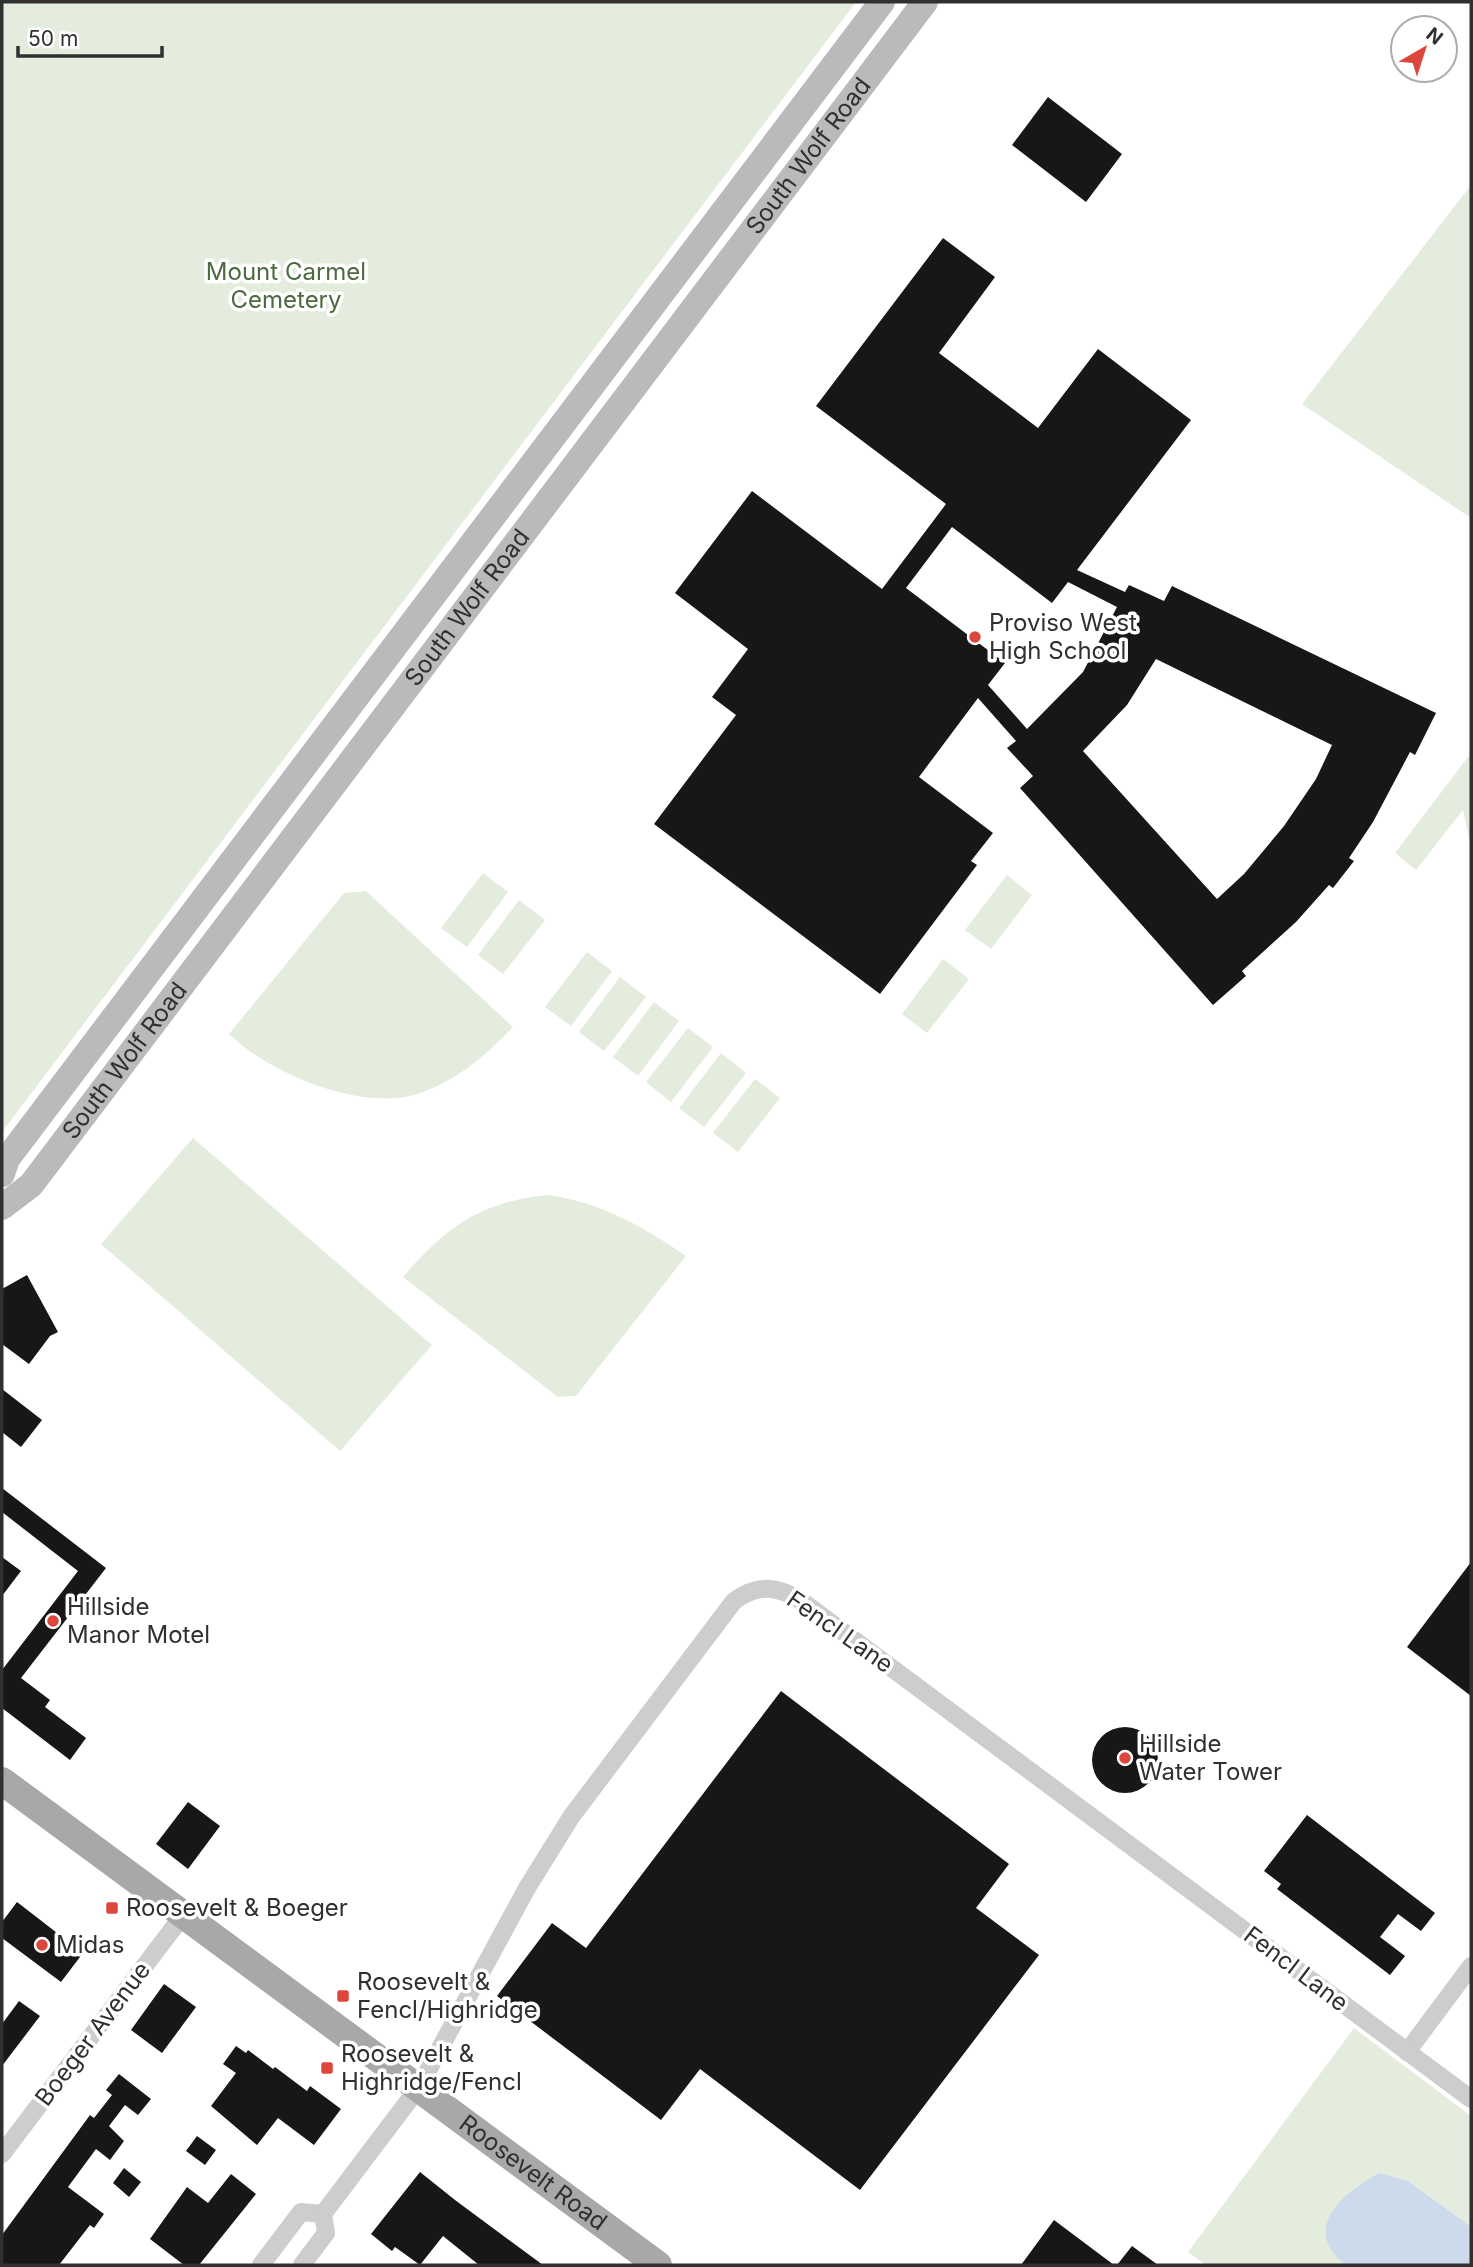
<svg xmlns="http://www.w3.org/2000/svg" width="1473" height="2267" font-family="Inter,sans-serif">
	<style>
		.green { fill: #e4ecde }
		.water { fill: #ccdaeb }
		.building { fill: #171717; fill-rule: evenodd }
		.lines { fill: none; stroke-linecap: round; stroke-linejoin: round }
		.minor { stroke: #cdcdcd; stroke-width: 18 }
		.secondary { stroke: #bababa; stroke-width: 26 }
		.primary { stroke: #a8a8a8; stroke-width: 28 }
		.poi-dot { fill: #dd473b; stroke: #fff; stroke-width: 2.5 }
		.labels { text-anchor: middle; stroke-width: 7; stroke-linejoin: round; paint-order: stroke }
		.street-label { font-size: 24px; fill: #303030; stroke: #fff }
		.park-label { font-size: 24px; fill: #4c693f; stroke: #fff }
		.poi-label { font-size: 24px; fill: #303030; stroke: #fff; text-anchor: start }
	</style>
	<rect width="100%" height="100%" fill="#fff"/>
	<!-- green -->
	<g class="green">
		<path d="M2,2H856L2,1132Z"/>
		<path d="M1471,185V518L1302,404Z"/>
		<path d="M1471,753V848L1463,810L1416,870L1395,853Z"/>
		<path d="M483,873L508,892L467,947L441,928Z"/>
		<path d="M1007,875L1032,895L991,949L965,930Z"/>
		<path d="M366,891L513,1027C485,1056 457,1081 417,1094C360,1112 269,1073 229,1034L344,893Z"/>
		<path d="M519,900L545,920L503,974L478,955Z"/>
		<path d="M587,952L612,971L571,1026L545,1007Z"/>
		<path d="M943,959L969,979L927,1033L902,1014Z"/>
		<path d="M620,977L646,997L604,1051L579,1032Z"/>
		<path d="M654,1002L679,1021L638,1076L613,1057Z"/>
		<path d="M688,1028L713,1047L671,1102L646,1082Z"/>
		<path d="M721,1053L746,1073L704,1127L679,1108Z"/>
		<path d="M755,1079L780,1098L738,1152L713,1133Z"/>
		<path d="M193,1138L432,1345L340,1451L101,1244Z"/>
		<path d="M548,1195C600,1202 642,1226 686,1256L576,1396L558,1397L403,1277C445,1227 482,1201 548,1195Z"/>
		<path d="M1354,2028L1471,2116V2265H1206L1188,2252Z"/>
	</g>
	<!-- water -->
	<path class="water" d="M1380,2173L1408,2181L1471,2227V2265H1346C1299,2229 1343,2192 1380,2173Z"/>
	<!-- building -->
	<g class="building">
		<path d="M1048,97L1122,154L1086,202L1012,145Z"/>
		<path d="M943,238L995,277L939,353L1038,428L1098,349L1191,420L1077,570L1125,592L1129,585L1164,601L1172,586L1436,713L1415,755L1410,752L1373,822L1349,858L1354,861L1333,888L1329,885L1296,922L1242,971L1246,976L1213,1005L1020,788L1033,776L1007,748L1016,741L978,698L919,777L993,833L971,861L977,865L880,994L654,824L736,715L712,697L748,649L675,593L752,491L882,589L946,504L816,406ZM952,527L1052,603L1068,582L1117,607L1083,672L1027,729L988,685L1005,663L906,588ZM1156,659L1332,745L1316,779L1284,826L1244,874L1217,899L1083,751L1127,705Z"/>
		<path d="M27,1275L58,1332L50,1336L29,1364L2,1344V1289Z"/>
		<path d="M2,1389L42,1420L21,1447L2,1432Z"/>
		<path d="M2,1488L106,1568L21,1678L50,1700L45,1707L86,1738L70,1760L2,1708V1670L78,1571L2,1512Z"/>
		<path d="M2,1557L21,1571L2,1596Z"/>
		<path d="M1471,1562V1696L1407,1647Z"/>
		<path d="M781,1691L1009,1864L976,1908L1039,1955L860,2190L700,2069L661,2120L497,1996L552,1923L586,1948Z"/>
		<circle cx="1125" cy="1760" r="33"/>
		<path d="M188,1802L220,1826L188,1869L156,1844Z"/>
		<path d="M1307,1815L1435,1913L1421,1931L1398,1914L1380,1937L1405,1956L1390,1975L1277,1889L1281,1884L1264,1871Z"/>
		<path d="M17,1902L83,1953L61,1982L2,1938V1922Z"/>
		<path d="M164,1984L196,2007L162,2053L131,2030Z"/>
		<path d="M19,2001L40,2016L2,2066V2024Z"/>
		<path d="M236,2046L246,2053L248,2050L273,2069L275,2067L307,2091L310,2086L341,2109L314,2145L278,2118L257,2145L211,2106L236,2073L223,2064Z"/>
		<path d="M119,2074L151,2099L138,2115L125,2105L109,2126L124,2141L110,2160L96,2149L68,2187L104,2214L94,2228L90,2225L59,2265H2V2235L90,2115L94,2118L112,2095L106,2090Z"/>
		<path d="M197,2136L216,2150L205,2165L186,2151Z"/>
		<path d="M124,2168L141,2182L129,2197L113,2183Z"/>
		<path d="M420,2172L455,2200L543,2265H479L443,2236L420,2265L395,2247L392,2251L371,2234Z"/>
		<path d="M231,2174L256,2194L199,2265H184L150,2239L187,2187L208,2203Z"/>
		<path d="M1054,2220L1114,2265H1021Z"/>
		<path d="M1132,2246L1158,2265H1117Z"/>
	</g>
	<g class="lines">
		<!-- minor -->
		<g class="minor">
			<path d="M1407,2052L1471,1966"/>
			<path d="M2,2154L184,1914"/>
			<path d="M261,2265L301,2212L323,2214"/>
			<path d="M302,2265L326,2233L323,2214L419,2087L527,1888L571,1817L734,1601C759,1583 778,1586 803,1602L1471,2099"/>
		</g>
		<!-- secondary -->
		<g class="secondary">
			<path d="M2,1174L7,1159L882,2"/>
			<path id="s1" d="M2,1207L31,1185L925,2"/>
		</g>
		<!-- primary -->
		<path class="primary" id="s2" d="M2,1781L658,2265"/>
	</g>
	<!-- markers -->
	<g class="poi-dot">
		<circle cx="975" cy="637" r="7"/>
		<circle cx="53" cy="1621" r="7"/>
		<circle cx="1125" cy="1758" r="7"/>
		<rect x="105" y="1901" width="14" height="14" rx="3.5"/>
		<circle cx="42" cy="1945" r="7"/>
		<rect x="336" y="1989" width="14" height="14" rx="3.5"/>
		<rect x="320" y="2061" width="14" height="14" rx="3.5"/>
	</g>
	<g class="labels">
		<!-- street labels -->
		<g class="street-label">
			<text dy="8" stroke="none"><textPath href="#s1" startOffset="1326">South Wolf Road</textPath></text>
			<text dy="8" stroke="none"><textPath href="#s1" startOffset="760">South Wolf Road</textPath></text>
			<text dy="8" stroke="none"><textPath href="#s1" startOffset="192">South Wolf Road</textPath></text>
			<text transform="translate(840 1632) rotate(35)" y="8">Fencl Lane</text>
			<text transform="translate(1296 1969) rotate(37)" y="8">Fencl Lane</text>
			<text transform="translate(93 2034) rotate(-53)" y="8">Boeger Avenue</text>
			<text dy="8" stroke="none"><textPath href="#s2" startOffset="660">Roosevelt Road</textPath></text>
		</g>
		<!-- park labels -->
		<g class="park-label">
			<text x="286" y="280">Mount Carmel<tspan x="286" dy="28">Cemetery</tspan></text>
		</g>
		<!-- poi labels -->
		<g class="poi-label">
			<text x="989" y="631">Proviso West<tspan x="989" dy="28">High School</tspan></text>
			<text x="67" y="1615">Hillside<tspan x="67" dy="28">Manor Motel</tspan></text>
			<text x="1139" y="1752">Hillside<tspan x="1139" dy="28">Water Tower</tspan></text>
			<text x="126" y="1916">Roosevelt &amp; Boeger</text>
			<text x="56" y="1953">Midas</text>
			<text x="357" y="1990">Roosevelt &amp;<tspan x="357" dy="28">Fencl/Highridge</tspan></text>
			<text x="341" y="2062">Roosevelt &amp;<tspan x="341" dy="28">Highridge/Fencl</tspan></text>
		</g>
	</g>
	<!-- border -->
	<rect width="1473" height="2267" fill="none" stroke="#303030" stroke-width="7"/>
	<!-- north arrow -->
	<g transform="translate(1424 49) rotate(39)"><circle r="33" fill="#ffffff" stroke="#acacac" stroke-width="2"/>
	<path d="M0-5L12 26L0 18L-12 26Z" fill="#dd473b"/>
	<text y="-10" font-size="19" font-weight="bold" text-anchor="middle" fill="#303030">N</text>
	</g>
	<!-- scale -->
	<path d="M18 46v10h144v-10" fill="none" stroke="#303030" stroke-width="3.5"/>
	<text x="28" y="46" font-size="21" fill="#303030" stroke="#ffffff" stroke-width="5" paint-order="stroke">50 m</text>
</svg>
